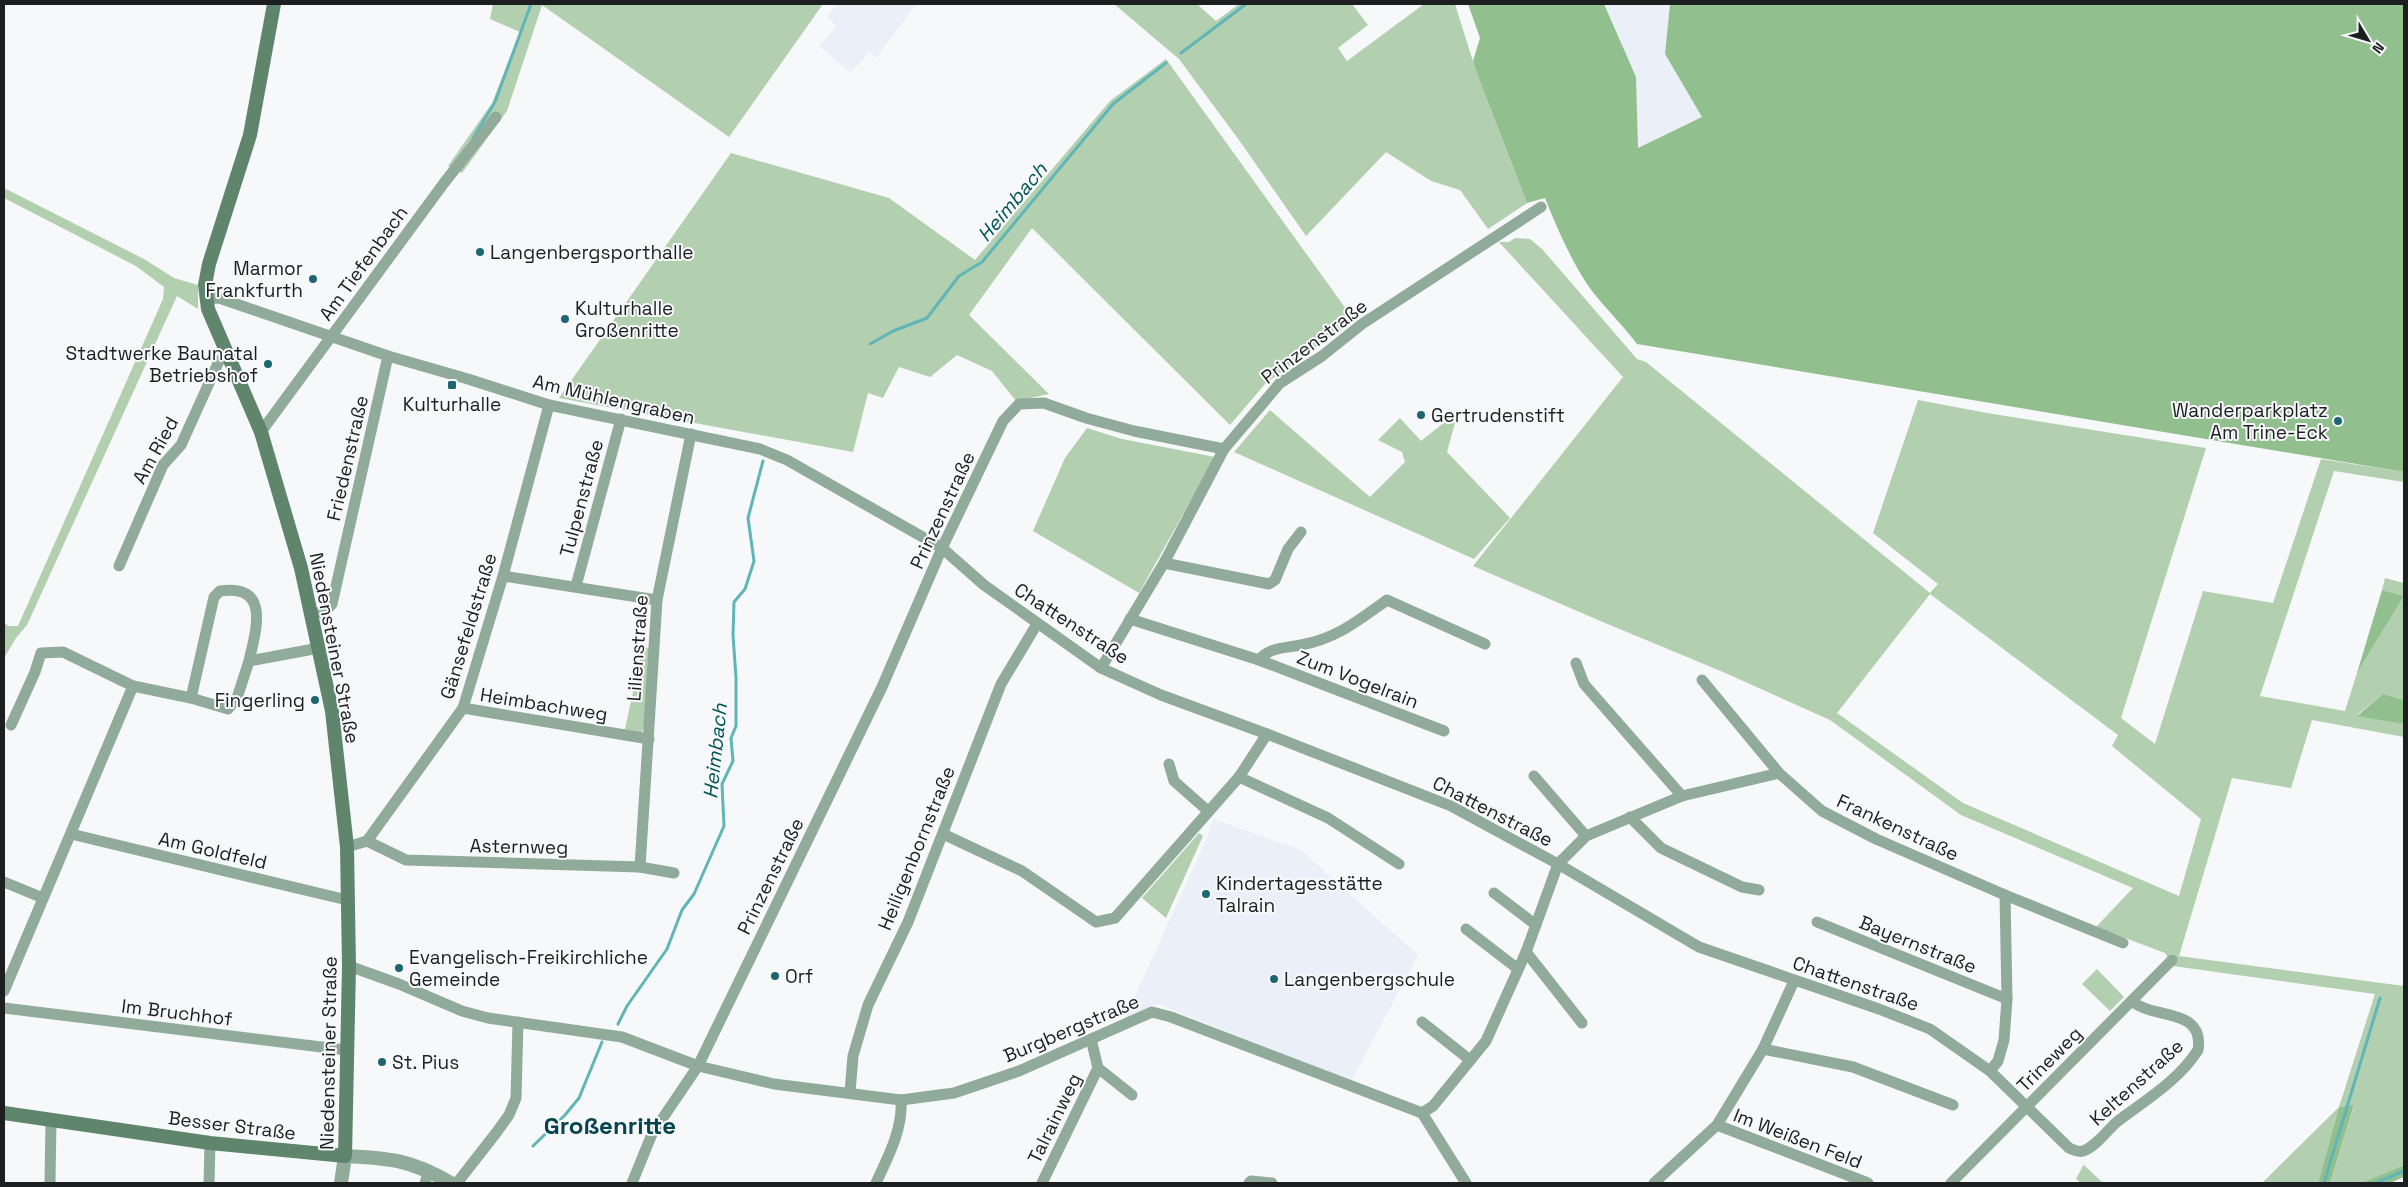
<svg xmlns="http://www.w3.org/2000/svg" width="2408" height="1187" font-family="'Space Grotesk',sans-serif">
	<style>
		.built { fill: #eaeff8 }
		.green { fill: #b2cfaf; fill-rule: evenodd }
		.forest { fill: #92bf8e }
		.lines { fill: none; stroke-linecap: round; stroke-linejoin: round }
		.stream { stroke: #60b6b7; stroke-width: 3 }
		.minor { stroke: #91ab9a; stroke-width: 11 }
		.tertiary { stroke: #91ab9a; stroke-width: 14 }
		.secondary { stroke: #5f856d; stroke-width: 14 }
		.poi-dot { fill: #1c6572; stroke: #f7f8fa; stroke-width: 2 }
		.labels { text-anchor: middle; stroke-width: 4; stroke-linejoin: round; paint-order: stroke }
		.poi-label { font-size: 19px; fill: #1d1e1f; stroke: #f7f8fa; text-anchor: start }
		.street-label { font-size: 19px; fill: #1d1e1f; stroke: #f7f8fa }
		.water-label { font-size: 20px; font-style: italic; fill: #055556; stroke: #f7f8fa }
		.district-label { font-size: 24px; font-weight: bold; fill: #05444f; stroke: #f7f8fa }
	</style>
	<rect width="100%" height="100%" fill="#f7f8fa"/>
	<!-- built -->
	<g class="built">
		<path d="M836,4H916L876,58L869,52L851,73L819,46L837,26L827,17Z"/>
		<path d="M1604,4H1670L1665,54L1702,117L1638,148L1636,77Z"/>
		<path d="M1213,819L1301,850L1418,955L1351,1082L1159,1004L1124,1020L1206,840Z"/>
	</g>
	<!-- green -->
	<g class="green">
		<path d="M493,4H823L729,137L542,5L507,111L462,173L448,166L492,103L520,32L490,19Z"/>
		<path d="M1114,4H1197L1216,21L1239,4H1352L1368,25L1338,48L1347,61L1424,4H1455L1476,71L1527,203L1488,229L1460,190L1431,181L1386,152L1306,236L1239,140L1179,59Z"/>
		<path d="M1166,59L1354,320L1266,383L1230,425L1032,228L969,315L1049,394L1016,401L992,371L957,355L930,377L899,367L883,398L868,393L853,452L559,398L731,153L889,198L975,260L1110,101Z"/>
		<path d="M4,188L144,259L174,278L198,285V309L177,296L27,625L16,638L4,658V623L9,626H18L163,299L164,287L136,266L4,198Z"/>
		<path d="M1515,238L1530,239L1542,249L1637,359L1646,362L1930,593L1938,584L1873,533L1918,400L1987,413L2206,448L2121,718L2155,744L2203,591L2273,603L2321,459L2404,472V482L2334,471L2260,696L2345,711L2357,673L2404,596L2382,590L2385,578L2404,583V700L2383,694L2357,715L2404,724V737L2312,720L2291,788L2232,778L2179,956L2404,986V1165L2361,1183H2330L2354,1106L2339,1107L2318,1183H2262L2339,1107L2375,994L2173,966L2165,953L2096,927L2133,888L1961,815L1830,720L1723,672L1598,620L1473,566L1623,377L1499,242H1509ZM1930,594L2118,735L2112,746L2201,819L2179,896L1963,803L1837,713Z"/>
		<path d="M1270,410L1370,497L1405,462L1402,452L1378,440L1400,418L1421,441L1446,421L1455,423L1447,452L1510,518L1474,559L1234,452Z"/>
		<path d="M1087,428L1122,439L1215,457L1139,593L1033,531L1065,458Z"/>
		<path d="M643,647L651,649L645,726L640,735L624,733Z"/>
		<path d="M1199,833L1203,836L1166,918L1142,898Z"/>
		<path d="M2097,969L2124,997L2110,1011L2082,984Z"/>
		<path d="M2084,1164V1165L2103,1183H2081L2076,1179Z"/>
	</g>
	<!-- forest -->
	<g class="forest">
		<path d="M1468,4H1604L1636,77L1638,148L1702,117L1665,54L1670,4H2404V472L1637,344C1623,325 1606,309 1592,291C1574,267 1556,226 1545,198L1527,203L1476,71L1473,61L1480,38Z"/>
		<path d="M2382,590L2404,596L2357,673Z"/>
		<path d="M2383,694L2404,700V724L2357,716Z"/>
		<path d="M2354,1105L2330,1183H2318L2339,1107Z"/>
		<path d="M2404,1165V1177L2390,1183H2361Z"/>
	</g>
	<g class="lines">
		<!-- stream -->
		<g class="stream">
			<path d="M1181,53L1246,4"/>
			<path d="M473,138L495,102L531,4"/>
			<path d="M870,344L893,331L927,318L959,276L982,262L1113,104L1166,63"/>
			<path d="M618,1024L627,1006L667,949L682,910L694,894L724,826L722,784L733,761L731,738L736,726V678L733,635L734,602L745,589L754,561L748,518L763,461"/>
			<path d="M533,1146L565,1115L579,1098L602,1042"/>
			<path d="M2324,1183L2380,998"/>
			<path d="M2376,1183L2404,1171"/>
		</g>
		<!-- minor -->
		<g class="minor">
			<path d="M207,299L219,298L388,356L468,379L549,405L760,449L787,460L942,548L984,585L1101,668L1161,695L1267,734L1451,806L1558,864L1699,947L1879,1009L1930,1029L1990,1071L2069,1148C2074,1150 2078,1153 2083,1151C2096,1147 2108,1129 2118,1121C2146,1100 2179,1080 2198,1050C2205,1007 2153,1020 2132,1001"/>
			<path d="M261,432L444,183L496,117"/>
			<path d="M1164,563L1269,584L1275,580L1288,549L1301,532"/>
			<path d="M119,566L163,465L181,445L219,361L228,354"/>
			<path d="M503,576L657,600"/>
			<path d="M576,586L621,419"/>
			<path d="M312,614L325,611L332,604L388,356"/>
			<path d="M1130,619L1259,660L1444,731"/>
			<path d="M1259,660C1269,647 1286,648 1301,645C1336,639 1359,620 1387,600L1485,644"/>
			<path d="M249,661C256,630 271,584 220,591L214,597L191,698L228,709L237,698L249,661L319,648"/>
			<path d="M1576,663L1584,684L1682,796"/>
			<path d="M1101,668L1164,563L1224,449"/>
			<path d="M1702,680L1779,773L1822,811L1876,839L2005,895L2123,943"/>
			<path d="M133,686L191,698"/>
			<path d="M463,708L649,739"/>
			<path d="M1169,764L1174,781L1208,811"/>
			<path d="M1534,776L1586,836"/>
			<path d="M1239,777L1328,818L1399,864"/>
			<path d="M1630,817L1661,848L1742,887L1759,890"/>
			<path d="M71,834L347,900"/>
			<path d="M943,834L1022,871L1096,922L1115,918L1239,777L1267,734"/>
			<path d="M367,841L406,860L640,867L674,873"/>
			<path d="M347,847L367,841L463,708L503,576L549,405"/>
			<path d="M640,867L657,600L691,434"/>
			<path d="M4,882L43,898"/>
			<path d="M1494,893L1536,925"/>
			<path d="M1817,922L2007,999"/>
			<path d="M1466,929L1518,969"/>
			<path d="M1526,952L1582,1023"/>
			<path d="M349,966L399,984L462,1011L488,1018L622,1037L698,1066L774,1084L901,1100L954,1093L1019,1071L1152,1012L1171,1017L1422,1113L1466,1183"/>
			<path d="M4,991L133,686L63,652L41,653L35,672L11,725"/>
			<path d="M4,1008L346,1050"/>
			<path d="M1422,1022L1470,1060"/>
			<path d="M1763,1049L1853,1067L1953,1105"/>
			<path d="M1098,1068L1132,1095"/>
			<path d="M1990,1071L1998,1061L2004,1040L2007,999L2005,895"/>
			<path d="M850,1092L853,1056L868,1005L908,922L1001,684L1037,624"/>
			<path d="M1422,1113L1433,1106L1486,1041L1526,952L1558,864L1586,836L1682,796L1779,773"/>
			<path d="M1717,1125L1868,1183"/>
			<path d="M50,1183L51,1120"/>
			<path d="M209,1183L210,1143"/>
			<path d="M425,1183L429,1170"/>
			<path d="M457,1183L496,1133L509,1115L516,1098L518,1022"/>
			<path d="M632,1183L652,1134L698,1066L882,687L942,548L1003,421L1019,404L1044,403L1086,418L1134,431L1224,449L1280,383L1322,356L1362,324L1541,207"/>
			<path d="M876,1183C888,1157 903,1129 901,1100"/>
			<path d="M1042,1183L1098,1068L1091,1039"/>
			<path d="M1249,1183L1251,1181L1272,1183"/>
			<path d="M1654,1183L1717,1125L1763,1049L1794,981"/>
			<path d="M1951,1183L2172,960"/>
		</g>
		<!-- tertiary -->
		<path class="tertiary" d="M341,1183L345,1156C390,1158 411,1160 451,1183"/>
		<!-- secondary -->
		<path class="secondary" d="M4,1113L210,1143L345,1156L349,966L347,847L332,711L301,568L261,432L208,309L205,285L209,264L250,135L274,4"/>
	</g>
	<!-- markers -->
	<g class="poi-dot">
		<circle cx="480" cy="252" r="5"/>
		<circle cx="313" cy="279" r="5"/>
		<circle cx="565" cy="319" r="5"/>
		<circle cx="268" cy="364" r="5"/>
		<rect x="447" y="380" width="10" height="10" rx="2.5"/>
		<circle cx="1421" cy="415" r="5"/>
		<circle cx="2338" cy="421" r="5"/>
		<circle cx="315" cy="700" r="5"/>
		<circle cx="1206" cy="894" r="5"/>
		<circle cx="399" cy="968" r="5"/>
		<circle cx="775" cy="976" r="5"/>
		<circle cx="1274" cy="979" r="5"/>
		<circle cx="382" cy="1062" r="5"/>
	</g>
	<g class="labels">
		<!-- poi labels -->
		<g class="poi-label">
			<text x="490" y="259">Langenbergsporthalle</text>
			<text x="303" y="275" text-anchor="end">Marmor<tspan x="303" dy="22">Frankfurth</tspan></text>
			<text x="575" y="315">Kulturhalle<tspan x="575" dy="22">Großenritte</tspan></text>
			<text x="258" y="360" text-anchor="end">Stadtwerke Baunatal<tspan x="258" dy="22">Betriebshof</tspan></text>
			<text x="452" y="411" text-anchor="middle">Kulturhalle</text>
			<text x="2328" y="417" text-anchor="end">Wanderparkplatz<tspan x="2328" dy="22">Am Trine-Eck</tspan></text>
			<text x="1431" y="422">Gertrudenstift</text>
			<text x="305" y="707" text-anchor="end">Fingerling</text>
			<text x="1216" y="890">Kindertagesstätte<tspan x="1216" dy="22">Talrain</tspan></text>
			<text x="409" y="964">Evangelisch-Freikirchliche<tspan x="409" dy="22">Gemeinde</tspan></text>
			<text x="785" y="983">Orf</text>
			<text x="1284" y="986">Langenbergschule</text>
			<text x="392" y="1069">St. Pius</text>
		</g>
		<!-- street labels -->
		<g class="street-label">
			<text transform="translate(363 263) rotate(-54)" y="7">Am Tiefenbach</text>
			<text transform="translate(1314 341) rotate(-37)" y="7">Prinzenstraße</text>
			<text transform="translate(614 399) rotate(13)" y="7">Am Mühlengraben</text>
			<text transform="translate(155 450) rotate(-61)" y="7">Am Ried</text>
			<text transform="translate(347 458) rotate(-77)" y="7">Friedenstraße</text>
			<text transform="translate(581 498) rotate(-75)" y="7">Tulpenstraße</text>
			<text transform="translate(942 510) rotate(-65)" y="7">Prinzenstraße</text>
			<text transform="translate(1072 623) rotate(33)" y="7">Chattenstraße</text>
			<text transform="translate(468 626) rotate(-73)" y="7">Gänsefeldstraße</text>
			<text transform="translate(335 648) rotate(79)" y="7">Niedensteiner Straße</text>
			<text transform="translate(637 648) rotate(-86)" y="7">Lilienstraße</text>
			<text transform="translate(1358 679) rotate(21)" y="7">Zum Vogelrain</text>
			<text transform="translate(544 704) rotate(9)" y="7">Heimbachweg</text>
			<text transform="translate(1493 811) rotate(27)" y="7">Chattenstraße</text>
			<text transform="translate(1898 827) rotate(25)" y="7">Frankenstraße</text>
			<text transform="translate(519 846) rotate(1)" y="7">Asternweg</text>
			<text transform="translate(916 848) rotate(-68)" y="7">Heiligenbornstraße</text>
			<text transform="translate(213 850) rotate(13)" y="7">Am Goldfeld</text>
			<text transform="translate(770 876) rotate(-64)" y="7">Prinzenstraße</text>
			<text transform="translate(1918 944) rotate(22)" y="7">Bayernstraße</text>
			<text transform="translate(1856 983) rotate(19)" y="7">Chattenstraße</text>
			<text transform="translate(177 1012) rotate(7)" y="7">Im Bruchhof</text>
			<text transform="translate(1071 1028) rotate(-23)" y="7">Burgbergstraße</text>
			<text transform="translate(328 1053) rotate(-89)" y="7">Niedensteiner Straße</text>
			<text transform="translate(2049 1059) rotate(-45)" y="7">Trineweg</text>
			<text transform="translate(2136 1082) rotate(-42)" y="7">Keltenstraße</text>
			<text transform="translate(1054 1118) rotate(-64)" y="7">Talrainweg</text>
			<text transform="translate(232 1125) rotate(7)" y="7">Besser Straße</text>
			<text transform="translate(1798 1138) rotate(21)" y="7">Im Weißen Feld</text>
		</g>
		<!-- water labels -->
		<g class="water-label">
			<text transform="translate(1012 202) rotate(-50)" y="7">Heimbach</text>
			<text transform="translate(715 751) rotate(-84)" y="7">Heimbach</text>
		</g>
		<!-- district labels -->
		<g class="district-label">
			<text x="610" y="1134">Großenritte</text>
		</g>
	</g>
	<!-- border -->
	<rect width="2408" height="1187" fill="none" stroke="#1d1e1f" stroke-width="10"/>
	<!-- north arrow -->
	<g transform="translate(2368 40) rotate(128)" stroke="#f7f8fa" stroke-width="4" paint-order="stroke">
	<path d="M0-4L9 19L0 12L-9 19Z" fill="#1d1e1f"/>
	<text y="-8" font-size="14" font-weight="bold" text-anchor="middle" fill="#1d1e1f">N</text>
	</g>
</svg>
